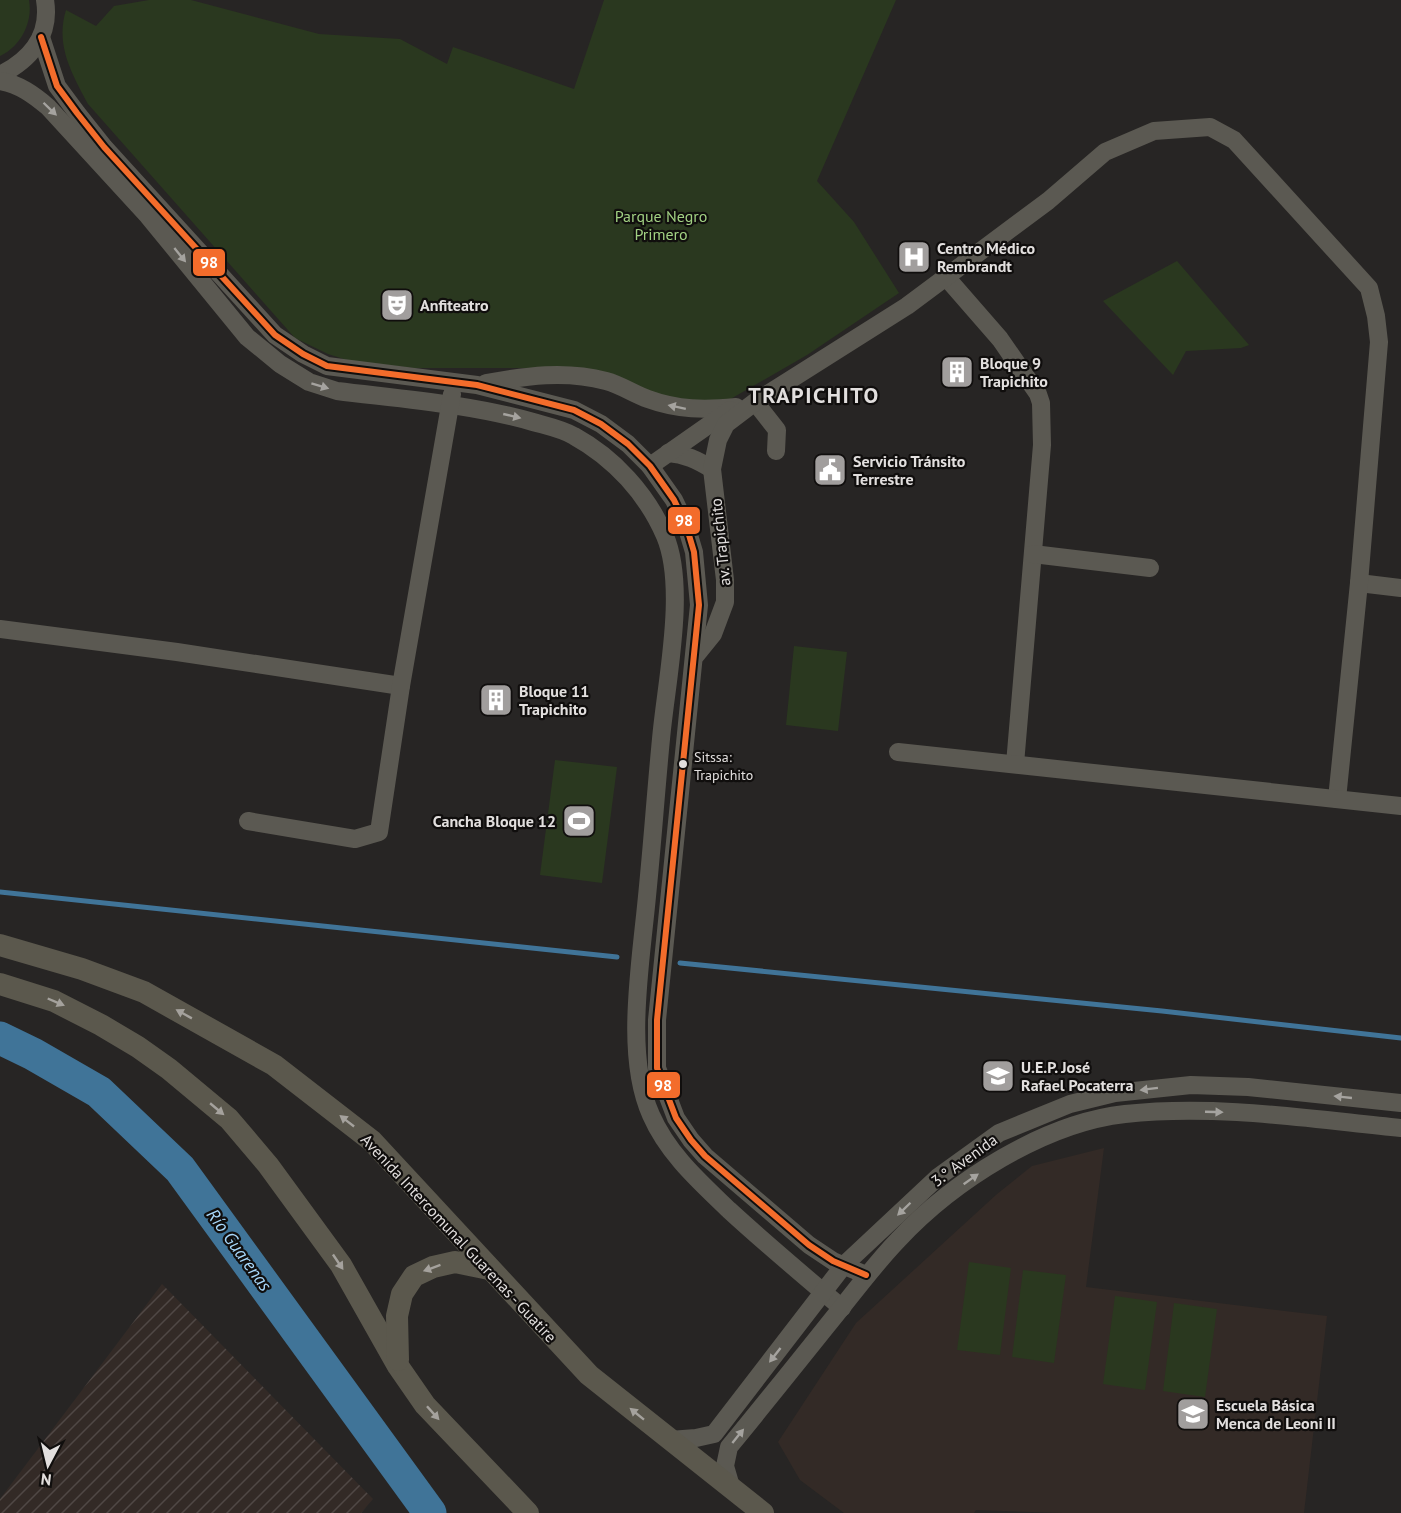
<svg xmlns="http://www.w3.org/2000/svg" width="1401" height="1513" font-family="'PT Sans',sans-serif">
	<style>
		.industrial { fill: url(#industrial-furrows) }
		.built { fill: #332a26 }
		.green { fill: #2a381f }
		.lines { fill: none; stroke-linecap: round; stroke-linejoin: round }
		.stream { stroke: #407498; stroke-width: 5 }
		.river { stroke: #407498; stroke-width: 33 }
		.minor { stroke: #5b5952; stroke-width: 18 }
		.major { stroke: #5b584d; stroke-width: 22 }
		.bus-1-casing { stroke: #100e0d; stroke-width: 10 }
		.bus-1 { stroke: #f36c2b; stroke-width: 6 }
		.oneway { fill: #a5a39f }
		.oneway2 { fill: #a5a29d }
		.bus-dot { fill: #e2dfde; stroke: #100e0d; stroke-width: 2 }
		.labels { text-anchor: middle; stroke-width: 4.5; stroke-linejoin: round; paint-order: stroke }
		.bus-label { font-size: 14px; fill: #e2dfde; stroke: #100e0d; text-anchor: start }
		.park-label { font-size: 16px; fill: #a1d082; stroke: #100e0d }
		.poi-label { font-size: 16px; font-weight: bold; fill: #e2dfde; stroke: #100e0d; text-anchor: start }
		.street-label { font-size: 16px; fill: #e2dfde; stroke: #100e0d }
		.water-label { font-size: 18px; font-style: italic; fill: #a8d8fb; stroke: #100e0d }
		.district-label { font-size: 22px; font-weight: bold; letter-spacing: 1.5px; fill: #e2dfde; stroke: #100e0d }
		.line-badge { stroke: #100e0d; stroke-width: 2 }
		.badge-label { font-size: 16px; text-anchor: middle; font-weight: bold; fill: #fff }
	</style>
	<defs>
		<pattern id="industrial-furrows" width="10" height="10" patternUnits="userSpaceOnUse" patternTransform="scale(1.5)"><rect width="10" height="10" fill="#332a26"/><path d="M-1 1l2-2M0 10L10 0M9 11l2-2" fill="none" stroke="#504845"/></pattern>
	</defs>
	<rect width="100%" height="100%" fill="#272524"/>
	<!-- industrial -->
	<path class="industrial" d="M162,1284L373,1499L361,1513H0V1499Z"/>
	<!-- built -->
	<path class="built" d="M1104,1148L1086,1287L1327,1316L1304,1513H1062L976,1510L974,1513H844L800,1480L778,1442L856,1323L997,1194L1032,1166Z"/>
	<!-- green -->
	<g class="green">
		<path d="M0,0H29C33,22 21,46 0,56Z"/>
		<path d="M149,0H191L319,34L400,39L447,64L453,47L574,89L604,0H896L817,181L854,222L899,293L807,355L727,401L706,406L542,368H414L350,361L328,354L295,338L88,104C72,74 55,45 66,10L96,26L114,6Z"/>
		<path d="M1177,261L1249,345L1241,348L1186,351L1173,375L1103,301Z"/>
		<path d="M794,646L847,652L838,731L786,725Z"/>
		<path d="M555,760L617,767L602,883L540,875Z"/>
		<path d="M969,1262L1011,1268L1000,1355L957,1350Z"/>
		<path d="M1023,1270L1066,1275L1054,1363L1012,1357Z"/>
		<path d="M1115,1296L1157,1302L1145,1390L1103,1384Z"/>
		<path d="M1174,1303L1217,1309L1205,1397L1163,1391Z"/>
	</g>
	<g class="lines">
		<!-- stream -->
		<g class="stream">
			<path d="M0,892L617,957"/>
			<path d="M680,963L1162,1011L1401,1038"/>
		</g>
		<!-- river -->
		<path class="river" d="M0,1038L33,1054L99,1092L180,1169L430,1513"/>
		<!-- minor -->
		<g class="minor">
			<path d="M41,37L57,86L77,113L104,147L275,335L303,354L327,366L477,385L574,410L601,424L628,444L650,466L674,500L686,525L694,552L699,605L657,1020V1068L676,1118L691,1140L705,1156L809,1245L833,1261L866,1275"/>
			<path d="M0,75C30,60 51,36 45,0"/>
			<path d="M0,81C19,84 34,95 48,107L148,216L247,337L280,364L309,382L337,391C402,399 470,404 533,422C547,426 562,429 574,436C614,458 647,494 665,536C687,588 666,682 661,739C655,801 651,863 644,925C638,982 627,1062 651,1115C668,1154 700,1182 729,1210C766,1244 804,1276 842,1308"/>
			<path d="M946,277L1000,339L1038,394L1041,403L1042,445L1015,764"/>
			<path d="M486,383C526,376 565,370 606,381C621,385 634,394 648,399C678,410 705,410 736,407"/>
			<path d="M755,402L777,430L776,451"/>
			<path d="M668,453C685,454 697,460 712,469"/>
			<path d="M650,466L730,410"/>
			<path d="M1033,554L1150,568"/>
			<path d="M1359,583L1401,588"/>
			<path d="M0,629L177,652L401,686"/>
			<path d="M696,655L713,634L725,602V580L712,469L718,440L726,424L755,402L907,306L1048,201L1105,152L1154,131L1210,127L1234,140L1369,288L1376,316L1379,342L1359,583L1337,799"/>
			<path d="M898,752L1401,806"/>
			<path d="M248,821L355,839L379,832L401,686L452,394"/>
			<path d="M670,1440L696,1438L714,1434L844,1265L938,1177L999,1133L1070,1104L1115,1093L1191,1085L1248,1087L1401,1103"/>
			<path d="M732,1490L725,1466L729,1447C762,1407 794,1367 826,1327C850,1298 872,1267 898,1240C953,1181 1044,1123 1125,1114C1216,1104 1310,1119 1401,1128"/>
		</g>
		<!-- major -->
		<g class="major">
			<path d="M0,945L82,969L144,992L274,1065L372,1141L589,1375L763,1513"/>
			<path d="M0,984L54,1001L101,1025L138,1047L169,1069L229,1119L268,1165L341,1265L398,1366L425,1405L528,1513"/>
			<path d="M398,1360L397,1316L402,1294L414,1276L433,1267L455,1262L489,1269"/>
		</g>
		<defs>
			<path id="bus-1" d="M41,37L57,86L77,113L104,147L275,335L303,354L327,366L477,385L574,410L601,424L628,444L650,466L674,500L686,525L694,552L699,605L657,1020V1068L676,1118L691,1140L705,1156L809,1245L833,1261L866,1275"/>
		</defs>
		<!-- bus-1 casing -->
		<use href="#bus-1" class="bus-1-casing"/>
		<!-- bus-1 -->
		<use href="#bus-1" class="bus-1"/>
	</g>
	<!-- one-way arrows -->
	<defs><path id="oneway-solid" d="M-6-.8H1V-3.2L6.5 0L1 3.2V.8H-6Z" transform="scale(1.5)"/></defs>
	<g class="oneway">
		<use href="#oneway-solid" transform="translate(50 109) rotate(44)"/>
		<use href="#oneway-solid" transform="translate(180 255) rotate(51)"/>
		<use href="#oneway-solid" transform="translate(320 386) rotate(17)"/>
		<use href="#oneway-solid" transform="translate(677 407) rotate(-168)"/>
		<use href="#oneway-solid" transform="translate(512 416) rotate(13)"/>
		<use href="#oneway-solid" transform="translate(1149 1089) rotate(173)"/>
		<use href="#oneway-solid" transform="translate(1343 1097) rotate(-174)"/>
		<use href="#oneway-solid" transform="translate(1214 1112) rotate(2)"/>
		<use href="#oneway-solid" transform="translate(971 1179) rotate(-35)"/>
		<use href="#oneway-solid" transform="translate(904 1209) rotate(136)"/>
		<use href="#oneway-solid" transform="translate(775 1355) rotate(128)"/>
		<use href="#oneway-solid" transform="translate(738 1436) rotate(-51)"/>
	</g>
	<g class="oneway2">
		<use href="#oneway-solid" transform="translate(56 1002) rotate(23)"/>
		<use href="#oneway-solid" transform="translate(184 1014) rotate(-151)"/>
		<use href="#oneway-solid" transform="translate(217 1109) rotate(40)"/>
		<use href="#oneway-solid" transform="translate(347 1121) rotate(-142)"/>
		<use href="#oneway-solid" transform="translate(338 1262) rotate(56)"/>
		<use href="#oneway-solid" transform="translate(432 1268) rotate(160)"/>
		<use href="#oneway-solid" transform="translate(433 1413) rotate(48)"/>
		<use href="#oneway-solid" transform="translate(637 1414) rotate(-141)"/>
	</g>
	<!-- icons -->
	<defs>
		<symbol id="hospital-square" viewBox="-11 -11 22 22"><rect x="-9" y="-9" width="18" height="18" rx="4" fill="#a19e9d" stroke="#100e0d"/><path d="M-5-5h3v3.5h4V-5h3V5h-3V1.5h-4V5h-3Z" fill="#fff"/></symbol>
		<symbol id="theatre-square" viewBox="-11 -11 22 22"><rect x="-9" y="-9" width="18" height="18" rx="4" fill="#a19e9d" stroke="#100e0d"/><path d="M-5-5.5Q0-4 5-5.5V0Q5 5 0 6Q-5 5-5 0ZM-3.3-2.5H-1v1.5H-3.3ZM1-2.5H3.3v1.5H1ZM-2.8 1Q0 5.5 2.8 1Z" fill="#fff"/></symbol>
		<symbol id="building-square" viewBox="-11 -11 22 22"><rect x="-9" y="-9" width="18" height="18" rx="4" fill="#a19e9d" stroke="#100e0d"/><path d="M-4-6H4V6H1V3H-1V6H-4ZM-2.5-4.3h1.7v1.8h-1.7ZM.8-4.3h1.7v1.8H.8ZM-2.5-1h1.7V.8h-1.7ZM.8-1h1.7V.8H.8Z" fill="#fff"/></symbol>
		<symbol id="civic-square" viewBox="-11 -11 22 22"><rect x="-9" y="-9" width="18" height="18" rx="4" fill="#a19e9d" stroke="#100e0d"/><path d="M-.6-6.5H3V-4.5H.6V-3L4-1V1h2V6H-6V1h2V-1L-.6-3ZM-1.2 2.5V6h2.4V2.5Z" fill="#fff"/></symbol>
		<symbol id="stadium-square" viewBox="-11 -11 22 22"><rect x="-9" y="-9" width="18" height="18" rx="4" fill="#a19e9d" stroke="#100e0d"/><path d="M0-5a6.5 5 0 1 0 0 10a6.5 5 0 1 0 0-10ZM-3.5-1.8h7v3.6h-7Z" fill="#fff"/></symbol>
		<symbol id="school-square" viewBox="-11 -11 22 22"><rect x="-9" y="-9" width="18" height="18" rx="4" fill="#a19e9d" stroke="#100e0d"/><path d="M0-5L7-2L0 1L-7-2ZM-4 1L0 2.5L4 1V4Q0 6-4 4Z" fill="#fff"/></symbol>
	</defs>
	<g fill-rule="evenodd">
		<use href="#hospital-square" x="895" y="238" width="38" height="38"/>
		<use href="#theatre-square" x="378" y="286" width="38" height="38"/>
		<use href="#building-square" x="938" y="353" width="38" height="38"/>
		<use href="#civic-square" x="811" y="451" width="38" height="38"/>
		<use href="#building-square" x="477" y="681" width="38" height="38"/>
		<use href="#stadium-square" x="560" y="802" width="38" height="38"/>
		<use href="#school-square" x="979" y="1057" width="38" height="38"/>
		<use href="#school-square" x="1174" y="1395" width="38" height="38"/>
	</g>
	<!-- markers -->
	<circle class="bus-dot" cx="683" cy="764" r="5"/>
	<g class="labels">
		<!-- bus labels -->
		<g class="bus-label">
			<text x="694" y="762">Sitssa:<tspan x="694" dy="18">Trapichito</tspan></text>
		</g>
		<!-- park labels -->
		<g class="park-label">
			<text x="661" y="222">Parque Negro<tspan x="661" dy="18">Primero</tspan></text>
		</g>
		<!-- poi labels -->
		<g class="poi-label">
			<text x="937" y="254">Centro Médico<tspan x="937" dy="18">Rembrandt</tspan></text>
			<text x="420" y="311">Anfiteatro</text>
			<text x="980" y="369">Bloque 9<tspan x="980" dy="18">Trapichito</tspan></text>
			<text x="853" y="467">Servicio Tránsito<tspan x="853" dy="18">Terrestre</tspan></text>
			<text x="519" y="697">Bloque 11<tspan x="519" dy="18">Trapichito</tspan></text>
			<text x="556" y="827" text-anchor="end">Cancha Bloque 12</text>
			<text x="1021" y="1073">U.E.P. José<tspan x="1021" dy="18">Rafael Pocaterra</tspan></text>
			<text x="1216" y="1411">Escuela Básica<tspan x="1216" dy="18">Menca de Leoni II</tspan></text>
		</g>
		<!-- street labels -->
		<g class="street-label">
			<text transform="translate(720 542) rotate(-96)" y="6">av. Trapichito</text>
			<text transform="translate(964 1160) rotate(-36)" y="6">3.° Avenida</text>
			<text transform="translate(459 1238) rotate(47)" y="6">Avenida Intercomunal Guarenas - Guatire</text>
		</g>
		<!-- water labels -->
		<g class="water-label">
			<text transform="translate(239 1250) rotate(54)" y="6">Río Guarenas</text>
		</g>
		<!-- district labels -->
		<g class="district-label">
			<text x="814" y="403">TRAPICHITO</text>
		</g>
	</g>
	<g class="line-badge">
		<rect x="192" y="248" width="34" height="29" rx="6" fill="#f36c2b"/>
		<rect x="667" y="506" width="34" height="29" rx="6" fill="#f36c2b"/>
		<rect x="646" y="1071" width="35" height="28" rx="6" fill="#f36c2b"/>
	</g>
	<g class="badge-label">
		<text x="209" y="268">98</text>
		<text x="684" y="526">98</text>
		<text x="663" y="1091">98</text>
	</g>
	<!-- north arrow -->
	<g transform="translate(48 1465) rotate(187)" stroke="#100e0d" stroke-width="4.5" paint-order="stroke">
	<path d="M0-4.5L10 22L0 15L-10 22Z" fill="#e2dfde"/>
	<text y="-9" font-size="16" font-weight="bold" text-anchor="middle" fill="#e2dfde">N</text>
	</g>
</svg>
